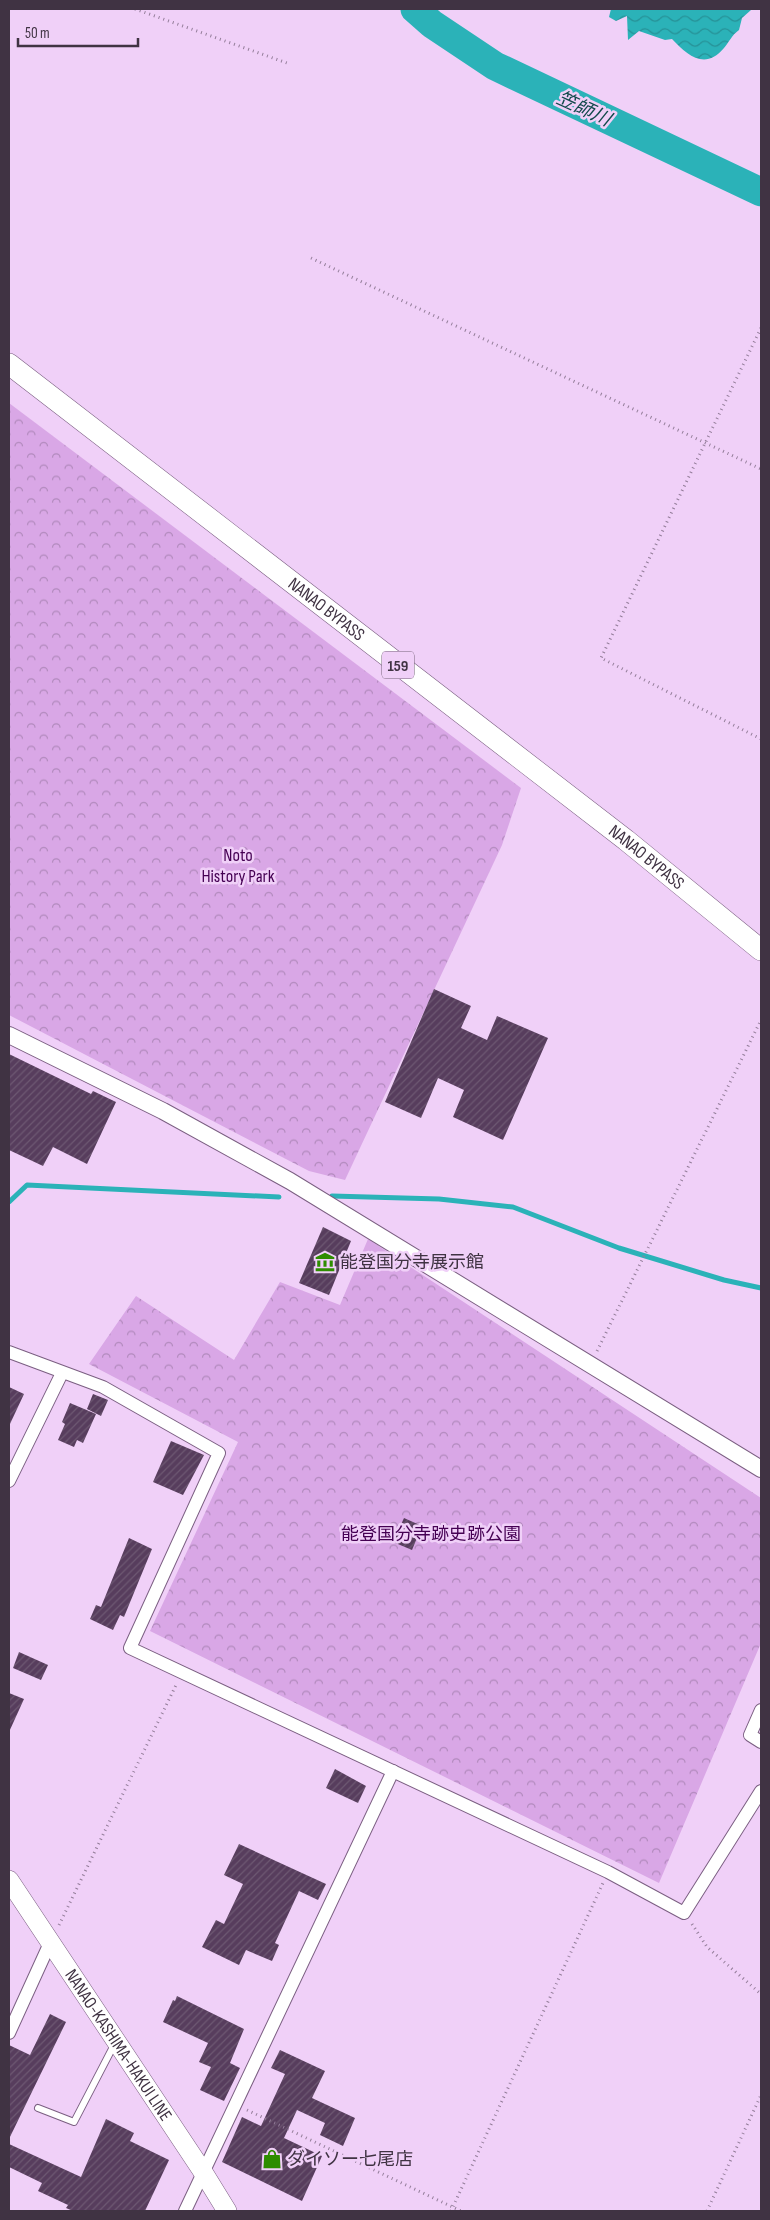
<svg xmlns="http://www.w3.org/2000/svg" width="770" height="2220" font-family="'Sofia Sans Condensed','Noto Sans JP',sans-serif">
	<style>
		.park { fill: url(#park-crowns) }
		.water { fill: url(#water-waves) }
		.lines { fill: none; stroke-linecap: round; stroke-linejoin: round }
		.stream { stroke: #2bb2b8; stroke-width: 5 }
		.river { stroke: #2bb2b8; stroke-width: 29 }
		.building { fill: url(#building-hatch) }
		.service-casing { stroke: #7b5f82; stroke-width: 8 }
		.minor-casing { stroke: #7b5f82; stroke-width: 14 }
		.tertiary-casing { stroke: #7b5f82; stroke-width: 18 }
		.secondary-casing { stroke: #7b5f82; stroke-width: 20 }
		.trunk-casing { stroke: #7b5f82; stroke-width: 22 }
		.path { stroke: #947e9a; stroke-width: 3; stroke-dasharray: 1 4; stroke-linecap: butt }
		.service { stroke: #fff; stroke-width: 6 }
		.minor { stroke: #fff; stroke-width: 12 }
		.tertiary { stroke: #fff; stroke-width: 16 }
		.secondary { stroke: #fff; stroke-width: 19 }
		.trunk { stroke: #fff; stroke-width: 21 }
		.labels { text-anchor: middle; stroke-width: 5; stroke-linejoin: round; paint-order: stroke }
		.shield { fill: #f0d0f8; stroke: #756279; stroke-width: 1 }
		.shield-label { font-size: 16px; font-weight: bold; fill: #403343 }
		.street-label { font-size: 18px; fill: #403343; stroke: #f0d0f8 }
		.park-label { font-size: 18px; fill: #450053; stroke: #f0d0f8 }
		.poi-label { font-size: 18px; fill: #403343; stroke: #f0d0f8; text-anchor: start }
		.water-label { font-size: 19px; font-style: italic; fill: #124a4c; stroke: #f0d0f8 }
	</style>
	<defs>
		<pattern id="park-crowns" width="20" height="18" patternUnits="userSpaceOnUse" patternTransform="scale(1.25)"><rect width="20" height="18" fill="#d9a7e6"/><path d="M2 6a3 3 0 1 1 6 0M12 15a3 3 0 1 1 6 0" fill="none" stroke="#b189bc"/></pattern>
		<pattern id="water-waves" width="16" height="10" patternUnits="userSpaceOnUse" patternTransform="scale(1.25)"><rect width="16" height="10" fill="#2bb2b8"/><path d="M0 5q4-4 8 0t8 0" fill="none" stroke="#269197"/></pattern>
		<pattern id="building-hatch" width="6" height="6" patternUnits="userSpaceOnUse" patternTransform="scale(1.25)"><rect width="6" height="6" fill="#573d5d"/><path d="M-1 1l2-2M0 6l6-6M5 7l2-2" fill="none" stroke="#6d5872"/></pattern>
	</defs>
	<rect width="100%" height="100%" fill="#f0d0f8"/>
	<!-- park -->
	<g class="park">
		<path d="M9,403L521,788L502,845L345,1180L309,1171L9,1015Z"/>
		<path d="M368,1239L761,1498V1643L659,1883L150,1631L238,1442L89,1364L136,1296L234,1360L280,1282L340,1305Z"/>
	</g>
	<!-- water -->
	<path class="water" d="M611,9H751V10L742,18L739,30C731,36 730,41 724,48C705,71 687,55 672,39L665,40L639,31L628,40L627,16L616,21L609,17Z"/>
	<g class="lines">
		<!-- stream -->
		<g class="stream">
			<path d="M332,1196L439,1199L513,1207L619,1248L724,1280L761,1288"/>
			<path d="M9,1202L27,1185L279,1197"/>
		</g>
		<!-- river -->
		<path class="river" d="M415,9L432,24L495,66L761,192"/>
	</g>
	<!-- building -->
	<g class="building">
		<path d="M434,989L471,1006L461,1028L487,1040L497,1016L548,1038L503,1140L453,1117L464,1090L438,1078L421,1118L385,1102Z"/>
		<path d="M9,1054L91,1094L93,1091L116,1102L87,1164L53,1147L43,1166L9,1150Z"/>
		<path d="M323,1227L351,1241L329,1295L299,1283Z"/>
		<path d="M9,1387L24,1394L9,1426Z"/>
		<path d="M93,1394L108,1400L101,1416L87,1409Z"/>
		<path d="M70,1403L96,1414L83,1443L77,1440L74,1447L58,1440L65,1424L62,1422Z"/>
		<path d="M171,1441L204,1455L183,1495L153,1482Z"/>
		<path d="M404,1518L422,1526L412,1550L393,1542Z"/>
		<path d="M129,1538L152,1549L124,1617L120,1615L113,1630L90,1619L96,1605L101,1607Z"/>
		<path d="M19,1652L48,1665L41,1680L13,1668Z"/>
		<path d="M9,1693L24,1699L9,1732Z"/>
		<path d="M335,1769L366,1786L358,1803L326,1788Z"/>
		<path d="M239,1844L326,1884L318,1900L299,1891L275,1943L279,1945L272,1961L246,1950L239,1965L202,1947L216,1920L224,1924L243,1884L224,1875Z"/>
		<path d="M177,1996L244,2029L230,2063L240,2068L224,2101L200,2090L211,2067L199,2062L208,2043L163,2022L173,2000L175,2001Z"/>
		<path d="M50,2014L66,2022L9,2139V2045L30,2055Z"/>
		<path d="M280,2050L325,2071L312,2098L355,2118L343,2146L320,2135L325,2123L297,2110L284,2138L322,2156L302,2201L222,2162L242,2117L261,2126L285,2074L271,2068Z"/>
		<path d="M106,2119L134,2133L130,2141L169,2160L145,2211H73L66,2208L68,2205L38,2191L42,2183L9,2167V2144L81,2177Z"/>
	</g>
	<g class="lines">
		<defs>
			<path id="service" d="M38,2108L74,2122L114,2045"/>
			<g id="minor">
				<path d="M9,1352L103,1387L219,1453L130,1648L608,1872L684,1913L761,1791"/>
				<path d="M9,1481L62,1373"/>
				<path d="M761,1710L750,1735L761,1742"/>
				<path d="M9,2033L50,1943"/>
				<path d="M185,2211L393,1771"/>
			</g>
			<path id="tertiary" d="M9,1035L163,1111L290,1181L761,1469"/>
			<g id="secondary">
				<path id="s1" d="M9,1880L203,2172L227,2211"/>
			</g>
			<g id="trunk">
				<path id="s2" d="M9,364L626,840L761,950"/>
			</g>
		</defs>
		<!-- service casing -->
		<use href="#service" class="service-casing"/>
		<!-- minor casing -->
		<use href="#minor" class="minor-casing"/>
		<!-- tertiary casing -->
		<use href="#tertiary" class="tertiary-casing"/>
		<!-- secondary casing -->
		<use href="#secondary" class="secondary-casing"/>
		<!-- trunk casing -->
		<use href="#trunk" class="trunk-casing"/>
		<!-- path -->
		<g class="path">
			<path d="M135,9L287,63"/>
			<path d="M311,258L761,469"/>
			<path d="M761,328L601,658L761,739"/>
			<path d="M597,1351L761,1020"/>
			<path d="M692,1924L707,1947L761,1994"/>
			<path d="M59,1925L177,1683"/>
			<path d="M247,2110L461,2211"/>
			<path d="M451,2211L603,1883"/>
			<path d="M707,2211L761,2095"/>
		</g>
		<!-- service -->
		<use href="#service" class="service"/>
		<!-- minor -->
		<use href="#minor" class="minor"/>
		<!-- tertiary -->
		<use href="#tertiary" class="tertiary"/>
		<!-- secondary -->
		<use href="#secondary" class="secondary"/>
		<!-- trunk -->
		<use href="#trunk" class="trunk"/>
	</g>
	<!-- icons -->
	<defs>
		<symbol id="museum-bare" viewBox="-9 -9 18 18"><path d="M0-6L6-3V-2H-6V-3ZM-5-1h2V3h-2ZM-1-1h2V3h-2ZM3-1h2V3H3ZM-6 4H6V6H-6Z" fill="#2e8d00" stroke="#f0d0f8" stroke-width="2.5" paint-order="stroke"/></symbol>
		<symbol id="shop-bare" viewBox="-9 -9 18 18"><path d="M-5-2.5h2.3a2.7 3.5 0 0 1 5.4 0H5L5.5 6h-11ZM-1.5-2.5h3a1.5 2.3 0 0 0-3 0Z" fill="#2e8d00" stroke="#f0d0f8" stroke-width="2.5" paint-order="stroke"/></symbol>
	</defs>
	<g fill-rule="evenodd">
		<use href="#museum-bare" x="311" y="1248" width="28" height="28"/>
		<use href="#shop-bare" x="258" y="2145" width="28" height="28"/>
	</g>
	<g class="labels">
		<!-- shield labels -->
		<rect class="shield" x="382" y="651.5" width="32" height="27" rx="4"/>
		<g class="shield-label">
			<text x="398" y="671">159</text>
		</g>
		<!-- street labels -->
		<g class="street-label">
			<text dy="6" stroke="none"><textPath href="#s2" startOffset="401">NANAO BYPASS</textPath></text>
			<text dy="6" stroke="none"><textPath href="#s2" startOffset="806">NANAO BYPASS</textPath></text>
			<text dy="6" stroke="none"><textPath href="#s1" startOffset="198">NANAO-KASHIMA-HAKUI LINE</textPath></text>
		</g>
		<!-- park labels -->
		<g class="park-label">
			<text x="238" y="861">Noto<tspan x="238" dy="21">History Park</tspan></text>
			<text x="431" y="1540">能登国分寺跡史跡公園</text>
		</g>
		<!-- poi labels -->
		<g class="poi-label">
			<text x="340" y="1268">能登国分寺展示館</text>
			<text x="287" y="2165">ダイソー七尾店</text>
		</g>
		<!-- water labels -->
		<g class="water-label">
			<text transform="translate(584 108) rotate(25)" y="7">笠師川</text>
		</g>
	</g>
	<!-- border -->
	<rect width="770" height="2220" fill="none" stroke="#403343" stroke-width="20"/>
	<!-- scale -->
	<path d="M18 38v8h120v-8" fill="none" stroke="#403343" stroke-width="2.5"/>
	<text x="25" y="38" font-size="15" fill="#403343" stroke="#f0d0f8" stroke-width="4" paint-order="stroke">50 m</text>
</svg>
